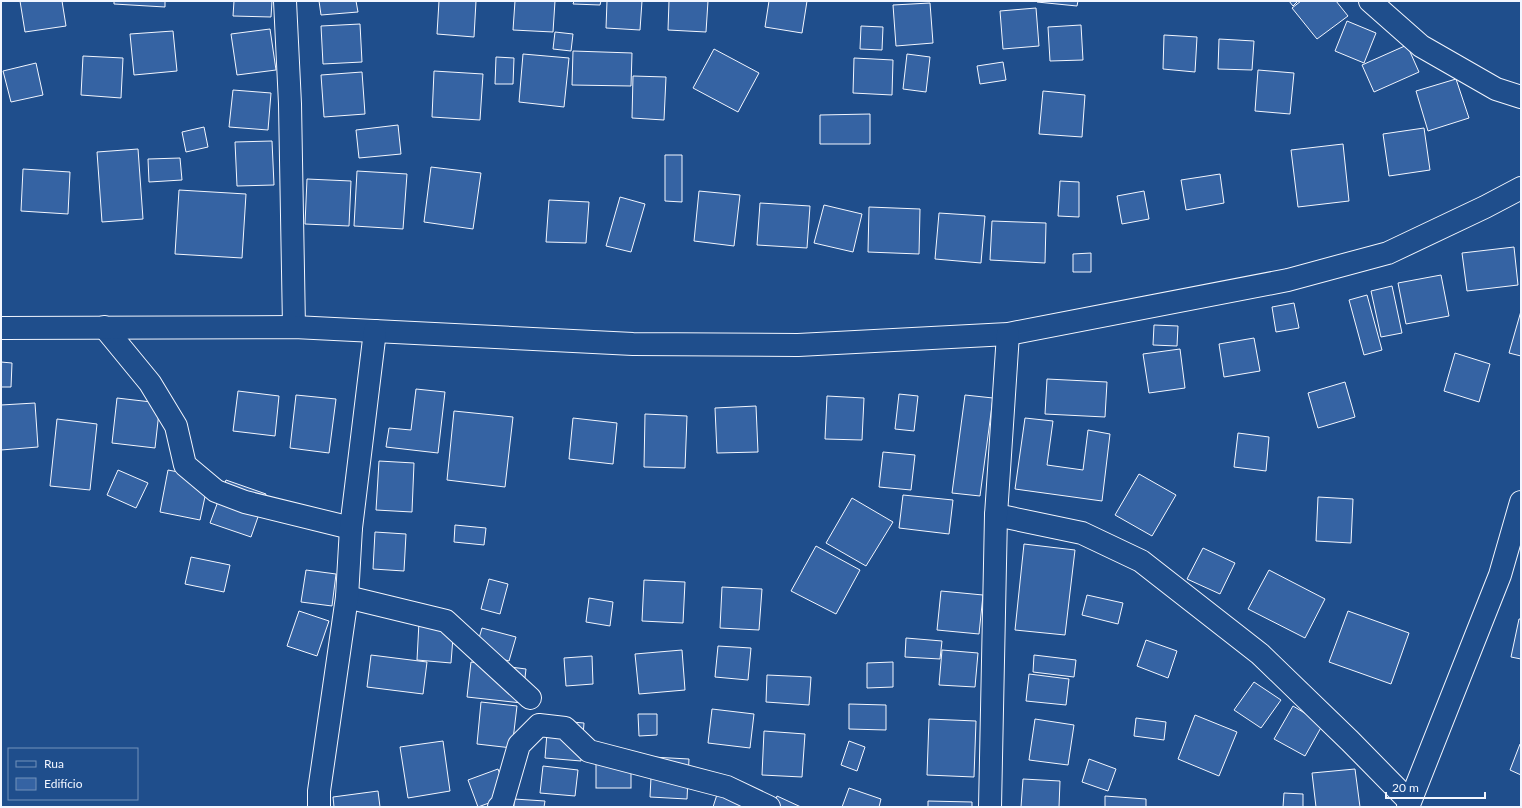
<svg xmlns="http://www.w3.org/2000/svg" width="1522" height="808" font-family="Lato,sans-serif">
	<style>
		.building { fill: #3563a3; stroke: #f2f6ff }
		.lines { fill: none; stroke-linecap: round; stroke-linejoin: round }
		.minor-casing { stroke: #f2f6ff; stroke-width: 24 }
		.minor { stroke: #1f4e8c; stroke-width: 22 }
	</style>
	<rect width="100%" height="100%" fill="#1f4e8c"/>
	<!-- building -->
	<g class="building">
		<path d="M20,1H62L66,26L25,32Z"/>
		<path d="M114,1H165V7L114,4Z"/>
		<path d="M234,1H272L271,17L233,16Z"/>
		<path d="M319,1H356L358,12L321,15Z"/>
		<path d="M439,1H476L474,37L437,34Z"/>
		<path d="M515,1H555L553,32L513,30Z"/>
		<path d="M574,1H601L600,5L573,4Z"/>
		<path d="M607,1H642L640,30L606,28Z"/>
		<path d="M669,1H708L706,32L668,30Z"/>
		<path d="M769,1H807L802,33L765,27Z"/>
		<path d="M1038,1H1078L1077,6L1037,2Z"/>
		<path d="M1289,1H1298L1293,6Z"/>
		<path d="M1301,1H1336L1348,16L1317,39L1292,8Z"/>
		<path d="M930,3L933,43L896,46L893,5Z"/>
		<path d="M1036,8L1039,46L1003,49L1000,11Z"/>
		<path d="M1347,21L1376,33L1364,63L1335,51Z"/>
		<path d="M360,24L362,62L323,64L321,26Z"/>
		<path d="M1081,25L1083,60L1050,61L1048,27Z"/>
		<path d="M861,26L883,27L882,50L860,49Z"/>
		<path d="M270,29L276,70L237,75L231,34Z"/>
		<path d="M173,31L177,71L134,75L130,34Z"/>
		<path d="M555,32L573,34L571,51L553,49Z"/>
		<path d="M1164,35L1197,37L1195,72L1163,69Z"/>
		<path d="M1219,39L1254,41L1252,70L1218,69Z"/>
		<path d="M1407,45L1419,72L1374,92L1362,65Z"/>
		<path d="M714,49L759,73L738,112L693,88Z"/>
		<path d="M573,51L632,53L631,86L572,85Z"/>
		<path d="M523,54L569,58L564,107L519,102Z"/>
		<path d="M907,54L930,57L926,92L903,89Z"/>
		<path d="M83,56L123,58L121,98L81,95Z"/>
		<path d="M496,57L514,58L513,84H495Z"/>
		<path d="M854,58L893,60L892,95L853,93Z"/>
		<path d="M1003,62L1006,80L980,84L977,66Z"/>
		<path d="M36,63L43,95L11,102L3,71Z"/>
		<path d="M1258,70L1294,73L1290,114L1255,111Z"/>
		<path d="M434,71L483,74L480,120L432,117Z"/>
		<path d="M362,72L365,114L324,117L321,75Z"/>
		<path d="M633,76L666,77L664,120L632,118Z"/>
		<path d="M1456,79L1469,118L1428,131L1416,91Z"/>
		<path d="M233,90L271,93L268,130L229,127Z"/>
		<path d="M1043,91L1085,95L1082,137L1039,134Z"/>
		<path d="M870,114V144H820V115Z"/>
		<path d="M398,125L401,154L359,158L356,130Z"/>
		<path d="M204,127L208,147L186,152L182,132Z"/>
		<path d="M1424,128L1430,170L1389,176L1383,134Z"/>
		<path d="M272,141L274,185L237,186L235,142Z"/>
		<path d="M1343,144L1349,201L1298,207L1291,150Z"/>
		<path d="M138,149L143,219L102,222L97,152Z"/>
		<path d="M665,155H682V202L665,201Z"/>
		<path d="M180,158L182,180L149,182L148,159Z"/>
		<path d="M431,167L481,173L473,229L424,222Z"/>
		<path d="M23,169L70,172L68,214L21,211Z"/>
		<path d="M357,171L407,174L403,229L354,226Z"/>
		<path d="M1220,174L1224,203L1186,210L1181,180Z"/>
		<path d="M307,179L351,181L349,226L305,224Z"/>
		<path d="M1060,181L1079,182V217L1058,216Z"/>
		<path d="M179,190L246,194L242,258L175,254Z"/>
		<path d="M699,191L740,195L734,246L694,241Z"/>
		<path d="M1144,191L1149,219L1122,224L1117,196Z"/>
		<path d="M620,197L645,204L631,252L606,246Z"/>
		<path d="M549,200L589,202L586,243L546,242Z"/>
		<path d="M760,203L810,206L807,248L757,245Z"/>
		<path d="M824,205L862,214L853,252L814,243Z"/>
		<path d="M869,207L920,209L919,254L868,252Z"/>
		<path d="M939,213L985,216L981,263L935,259Z"/>
		<path d="M992,221L1046,223L1045,263L990,260Z"/>
		<path d="M1514,247L1518,285L1467,291L1462,253Z"/>
		<path d="M1091,253V272H1073V254Z"/>
		<path d="M1441,275L1449,316L1406,324L1398,283Z"/>
		<path d="M1392,286L1402,333L1381,337L1371,291Z"/>
		<path d="M1367,295L1382,350L1364,355L1349,300Z"/>
		<path d="M1294,303L1299,328L1276,332L1272,307Z"/>
		<path d="M1521,311V356L1509,353Z"/>
		<path d="M1154,325L1178,326L1177,346L1153,345Z"/>
		<path d="M1254,338L1260,371L1224,377L1219,344Z"/>
		<path d="M1180,349L1185,388L1149,393L1143,354Z"/>
		<path d="M1455,353L1490,364L1479,402L1444,391Z"/>
		<path d="M1,362L12,363L11,387H1Z"/>
		<path d="M1047,379L1107,382L1105,417L1045,414Z"/>
		<path d="M1345,382L1355,417L1318,428L1308,393Z"/>
		<path d="M416,389L445,392L438,453L386,447L389,428L411,430Z"/>
		<path d="M238,391L279,396L275,436L233,431Z"/>
		<path d="M899,394L918,396L914,431L895,429Z"/>
		<path d="M296,395L336,399L329,453L290,448Z"/>
		<path d="M965,395L993,398L980,496L952,493Z"/>
		<path d="M827,396L864,398L862,440L825,439Z"/>
		<path d="M117,398L160,403L155,448L112,443Z"/>
		<path d="M35,403L38,447L1,450V405Z"/>
		<path d="M756,406L758,452L717,453L715,408Z"/>
		<path d="M454,411L513,417L505,487L447,480Z"/>
		<path d="M645,414L687,416L685,468L644,467Z"/>
		<path d="M573,418L617,423L613,464L569,459Z"/>
		<path d="M1025,418L1053,421L1047,465L1083,470L1088,430L1110,434L1102,501L1015,489Z"/>
		<path d="M57,419L97,424L90,490L50,486Z"/>
		<path d="M1238,433L1269,437L1266,471L1234,467Z"/>
		<path d="M883,452L915,455L911,490L879,487Z"/>
		<path d="M379,461L414,463L412,512L376,510Z"/>
		<path d="M118,470L148,483L136,508L107,495Z"/>
		<path d="M168,470L209,478L200,520L160,512Z"/>
		<path d="M1139,474L1176,495L1152,536L1115,515Z"/>
		<path d="M226,480L266,494L251,537L210,523Z"/>
		<path d="M903,495L953,500L949,534L899,528Z"/>
		<path d="M1318,497L1353,499L1351,543L1316,541Z"/>
		<path d="M852,498L893,522L866,566L826,543Z"/>
		<path d="M455,525L486,528L484,545L454,542Z"/>
		<path d="M375,532L406,534L404,571L373,569Z"/>
		<path d="M1024,544L1075,550L1065,635L1015,630Z"/>
		<path d="M816,546L860,570L836,614L791,591Z"/>
		<path d="M1203,548L1235,563L1220,594L1187,579Z"/>
		<path d="M191,557L230,565L224,592L185,584Z"/>
		<path d="M306,570L336,574L332,606L301,602Z"/>
		<path d="M1269,570L1325,599L1305,638L1248,609Z"/>
		<path d="M489,579L508,584L500,614L481,609Z"/>
		<path d="M644,580L685,582L683,623L642,621Z"/>
		<path d="M722,587L762,589L759,630L720,628Z"/>
		<path d="M941,591L983,595L979,634L937,630Z"/>
		<path d="M1087,595L1123,603L1118,624L1082,615Z"/>
		<path d="M589,598L613,602L610,626L586,622Z"/>
		<path d="M299,611L329,621L317,656L287,646Z"/>
		<path d="M1348,611L1409,633L1391,684L1329,662Z"/>
		<path d="M1519,619H1521V659L1511,657Z"/>
		<path d="M419,622L454,624L451,663L417,660Z"/>
		<path d="M482,628L516,637L509,661L475,652Z"/>
		<path d="M906,638L942,641L940,659L905,657Z"/>
		<path d="M1146,640L1177,651L1168,678L1137,666Z"/>
		<path d="M718,646L751,648L748,680L715,677Z"/>
		<path d="M682,650L685,690L639,694L635,654Z"/>
		<path d="M942,650L978,653L975,687L939,685Z"/>
		<path d="M371,655L427,662L423,694L367,687Z"/>
		<path d="M1034,655L1076,660L1074,677L1033,672Z"/>
		<path d="M592,656L593,684L566,686L564,658Z"/>
		<path d="M471,662L526,669L522,703L467,697Z"/>
		<path d="M893,662V687L867,688V663Z"/>
		<path d="M1029,674L1069,679L1066,705L1026,701Z"/>
		<path d="M767,675L811,677L809,705L766,702Z"/>
		<path d="M1254,682L1281,700L1261,728L1234,710Z"/>
		<path d="M481,702L517,706L512,748L477,744Z"/>
		<path d="M849,704L886,705V730L849,729Z"/>
		<path d="M1293,706L1323,724L1305,756L1274,739Z"/>
		<path d="M712,709L754,714L750,748L708,743Z"/>
		<path d="M638,714H657V735L639,736Z"/>
		<path d="M1195,715L1237,732L1219,776L1178,759Z"/>
		<path d="M1136,718L1166,722L1164,740L1134,736Z"/>
		<path d="M929,719L976,721L974,777L927,775Z"/>
		<path d="M1035,719L1074,725L1068,765L1029,760Z"/>
		<path d="M548,720L584,723L581,761L545,758Z"/>
		<path d="M764,731L805,734L802,777L762,775Z"/>
		<path d="M443,741L450,791L408,798L400,747Z"/>
		<path d="M849,741L865,747L857,771L841,765Z"/>
		<path d="M1520,744H1521V775L1510,770Z"/>
		<rect x="596" y="752" width="35" height="36"/>
		<path d="M652,757L689,759L687,799L650,797Z"/>
		<path d="M1089,759L1116,769L1108,791L1082,782Z"/>
		<path d="M543,766L578,770L575,796L540,793Z"/>
		<path d="M498,769L508,796L478,807L468,780Z"/>
		<path d="M1355,769L1360,807H1316L1312,773Z"/>
		<path d="M722,779L754,807H713Z"/>
		<path d="M1023,779L1060,781L1059,807H1021Z"/>
		<path d="M849,788L881,799L879,807H842Z"/>
		<path d="M378,791L380,807H334L333,797Z"/>
		<path d="M1284,793L1303,794V807H1283Z"/>
		<path d="M777,796L801,807H772Z"/>
		<path d="M1105,796L1146,799V807H1105Z"/>
		<path d="M514,799L545,801L544,807H514Z"/>
		<path d="M928,801L972,802V807H928Z"/>
	</g>
	<g class="lines">
		<defs>
			<g id="minor">
				<path d="M285,1L290,104L294,327"/>
				<path d="M1370,1L1421,46L1496,89L1521,97"/>
				<path d="M104,327L150,383L176,426L185,465L216,491L245,502L351,528"/>
				<path d="M1,328L294,327L633,344L798,345L1008,334L1288,280L1388,253L1485,207L1521,188"/>
				<path d="M996,515L1082,533L1141,561L1260,654L1350,741L1409,801"/>
				<path d="M347,597L446,621L530,698"/>
				<path d="M319,807V791L347,597L351,528L375,331"/>
				<path d="M499,807L502,804L519,745L539,725L565,728L589,751L727,787L769,807"/>
				<path d="M990,807L996,515L1008,334"/>
				<path d="M1408,807L1500,575L1521,502"/>
			</g>
		</defs>
		<!-- minor casing -->
		<use href="#minor" class="minor-casing"/>
		<!-- minor -->
		<use href="#minor" class="minor"/>
	</g>
	<!-- border -->
	<rect width="1522" height="808" fill="none" stroke="#f2f6ff" stroke-width="4"/>
	<!-- legend -->
	<rect x="8" y="748" width="130" height="52" fill="#1f4e8c" stroke="#7391ba"/>
	<rect x="16" y="761" width="20" height="6" fill="#1f4e8c" stroke="#7391ba"/>
	<text x="44" y="768" font-size="12" fill="#f2f6ff">Rua</text>
	<rect x="16" y="778" width="20" height="12" fill="#3563a3" stroke="#7391ba"/>
	<text x="44" y="788" font-size="12" fill="#f2f6ff">Edifício</text>
	<!-- scale -->
	<path d="M1386 792v6h99v-6" fill="none" stroke="#f2f6ff" stroke-width="2"/>
	<text x="1392" y="792" font-size="12" fill="#f2f6ff" stroke="#1f4e8c" stroke-width="3" paint-order="stroke">20 m</text>
</svg>
